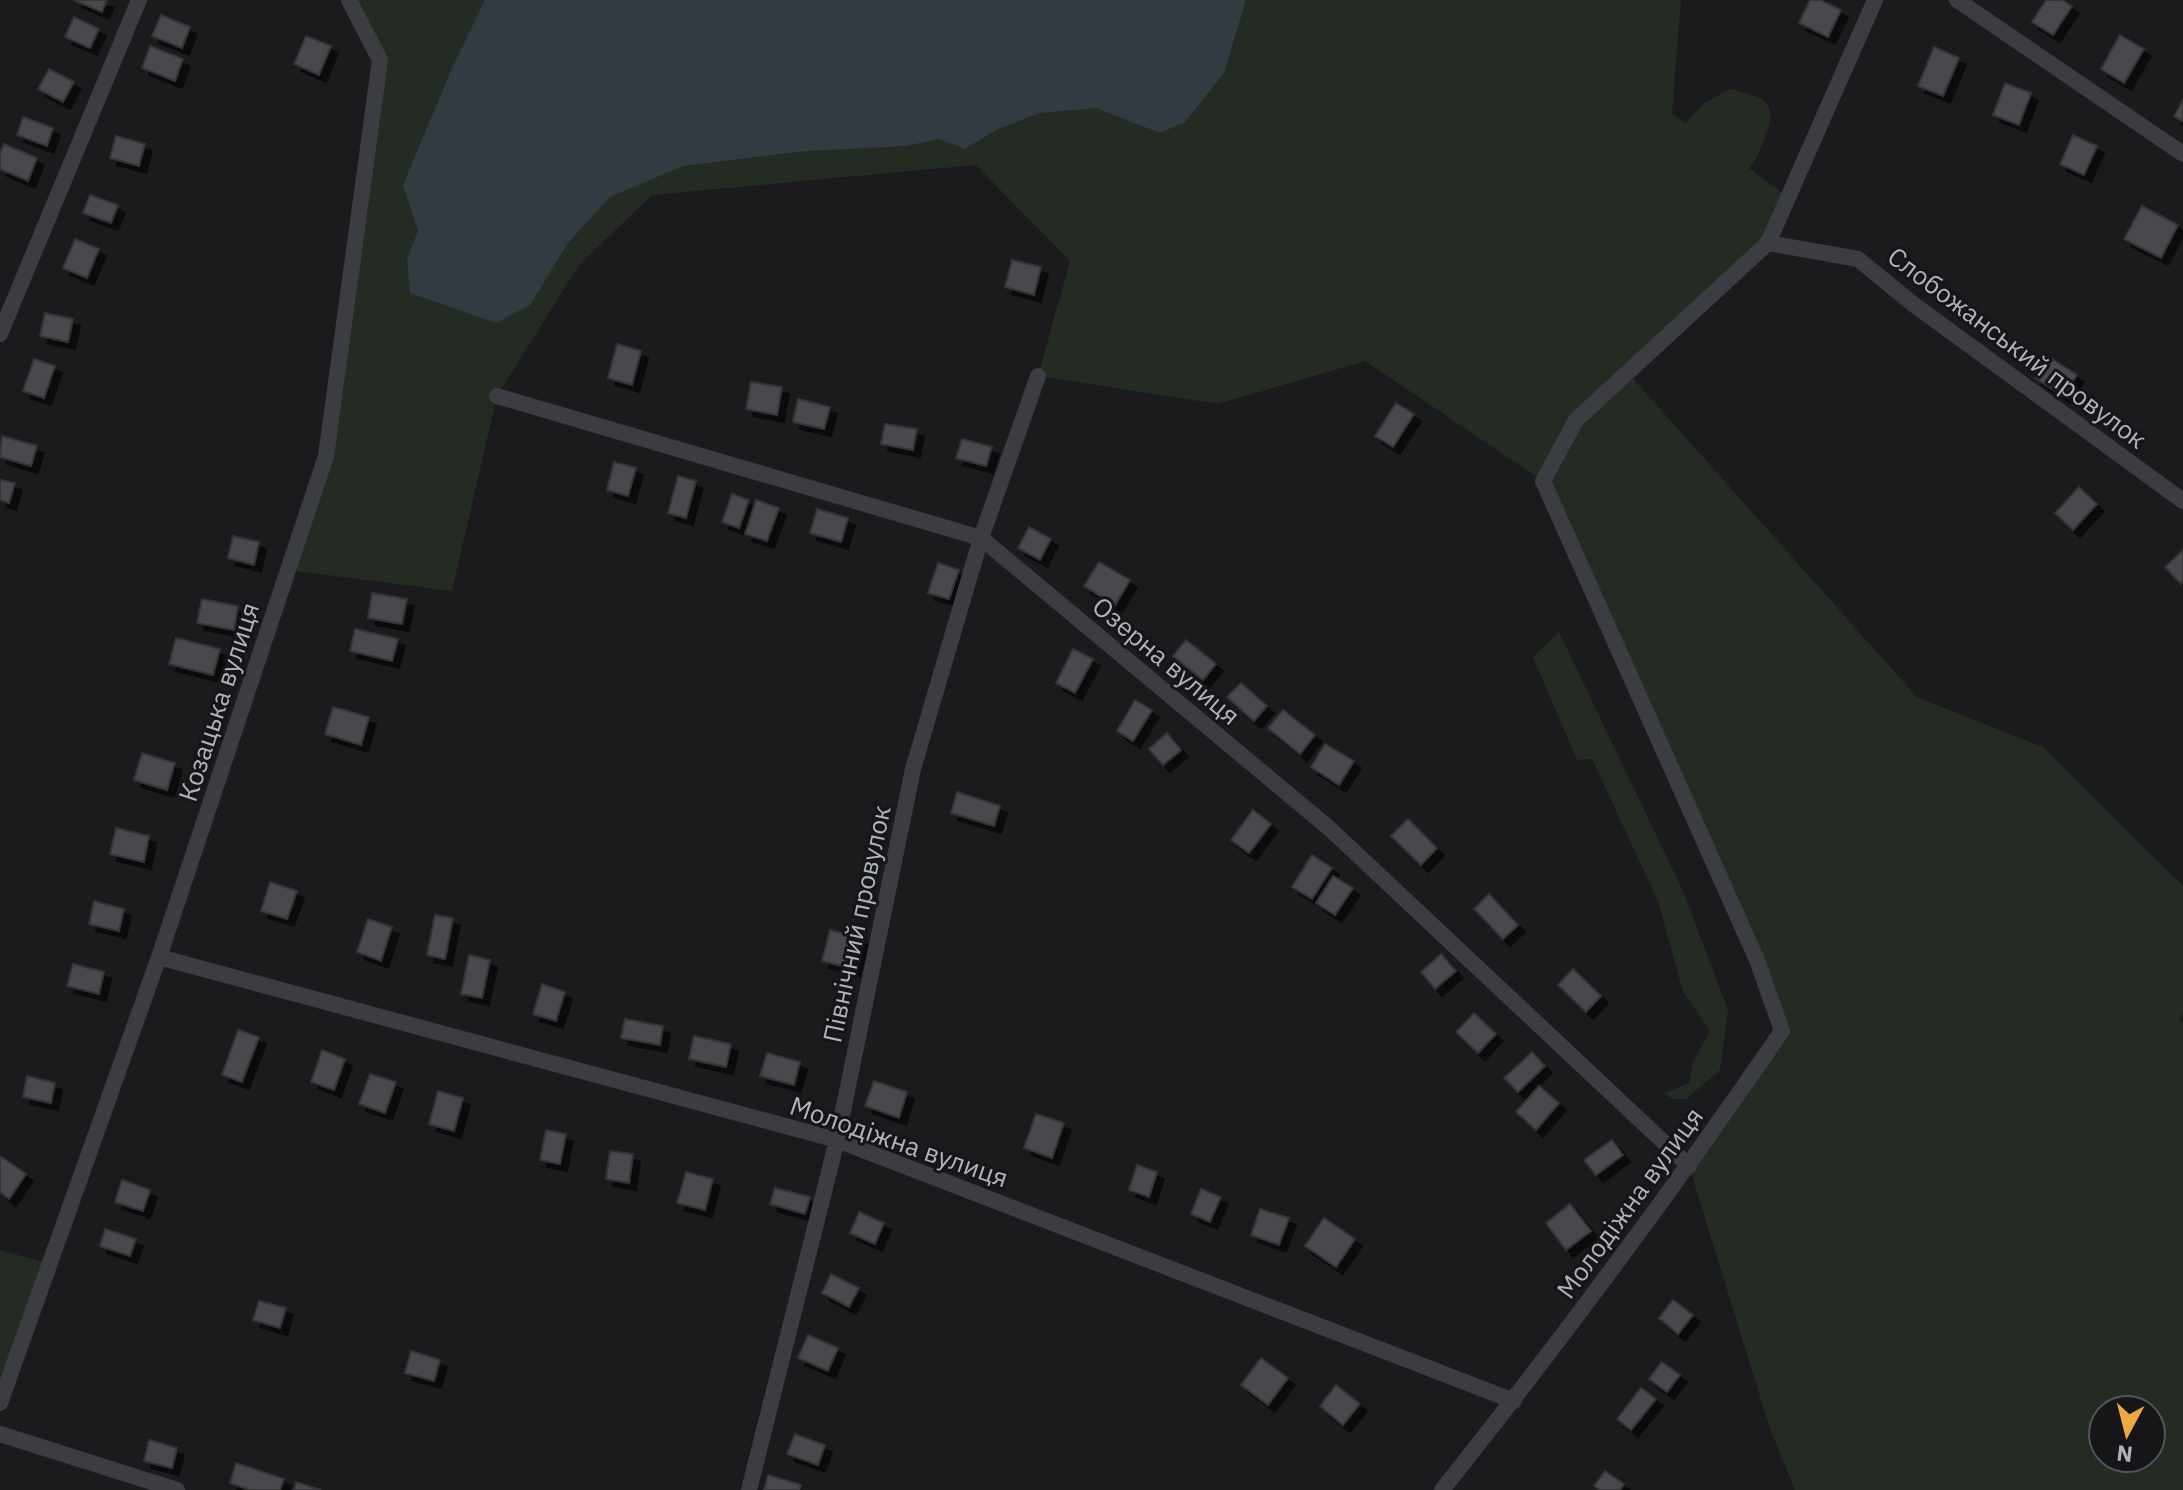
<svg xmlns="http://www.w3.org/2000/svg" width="2183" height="1490" font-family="'IBM Plex Sans',sans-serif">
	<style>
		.green { fill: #232b23; fill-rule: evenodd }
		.water { fill: #313b41 }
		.building { fill: #48494d; stroke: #353539; stroke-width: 2; filter: url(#shadow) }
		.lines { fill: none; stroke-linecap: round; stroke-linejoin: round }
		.street { stroke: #3c3d42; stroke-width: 16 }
		.labels { text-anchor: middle; stroke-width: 6; stroke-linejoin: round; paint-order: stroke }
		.street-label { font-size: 26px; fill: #aeb3bc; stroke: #161618 }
	</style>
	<defs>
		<filter id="shadow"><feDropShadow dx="7" dy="7" stdDeviation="0" flood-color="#0009"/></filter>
	</defs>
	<rect width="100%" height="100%" fill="#1b1b1d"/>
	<!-- green -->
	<g class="green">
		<path d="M349,0H1681L1672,114L1686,123L1703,104L1730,89C1765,98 1780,100 1764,140C1760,151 1757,160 1749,168L1788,197L1768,243L1628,373L1917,697L2043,747L2183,886V1014L2179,1019L2183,1022V1490H1795L1770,1429L1689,1166L1782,1030L1543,481L1365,361L1218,404L1038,376L1070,261L976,165L652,195L579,265L497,396L452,591L288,570L326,456L380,60ZM2103,1410H2151V1458H2103Z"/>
		<path d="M1559,632L1683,891L1728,1010L1720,1070L1686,1099H1673L1664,1093L1689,1083L1693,1062L1710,1031L1683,992L1658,901L1592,759L1577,760L1533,657Z"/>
		<path d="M0,1250L50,1264L0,1403Z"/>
	</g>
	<!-- water -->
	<path class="water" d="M485,0H1246L1224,73L1185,122L1160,133L1096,108L1039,113L996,130L965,149L939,139L906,146L806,151L683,166L610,197L568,243L530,305L496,323L410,293L407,259L418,231L403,185L452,68Z"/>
	<!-- building -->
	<g class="building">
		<path d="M74,0H107L102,12Z"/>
		<path d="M1810,0H1820L1841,10L1828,37L1799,23Z"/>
		<path d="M2046,0H2062L2072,6L2053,35L2032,22Z"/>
		<path d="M161,15L190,27L182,48L152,36Z"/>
		<path d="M74,17L99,29L90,48L65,37Z"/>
		<path d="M2120,35L2144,49L2124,83L2101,69Z"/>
		<path d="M306,36L331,46L319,75L294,64Z"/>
		<path d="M150,46L183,59L175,81L142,68Z"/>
		<path d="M1934,47L1959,58L1943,96L1918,86Z"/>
		<path d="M49,69L74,82L63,102L38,89Z"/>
		<path d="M2005,83L2031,93L2019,125L1993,115Z"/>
		<path d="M2183,100V121L2174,116Z"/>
		<path d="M23,117L53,128L47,146L17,135Z"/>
		<path d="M2073,135L2097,146L2084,175L2060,164Z"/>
		<path d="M116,136L145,144L139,166L110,158Z"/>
		<path d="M4,144L37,158L28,181L0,169V153Z"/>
		<path d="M90,195L118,205L111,223L83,213Z"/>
		<path d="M2142,206L2178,225L2161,258L2124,239Z"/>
		<path d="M75,239L99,249L87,278L63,268Z"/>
		<path d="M1012,260L1041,267L1034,295L1005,287Z"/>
		<path d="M45,313L73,319L68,342L40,336Z"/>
		<path d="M617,344L641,351L632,385L608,378Z"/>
		<path d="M2049,357L2077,375L2063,396L2035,378Z"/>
		<path d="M34,359L55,366L44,398L23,391Z"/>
		<path d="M751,382L782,387L777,415L746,409Z"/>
		<path d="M798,399L830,407L824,429L793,422Z"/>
		<path d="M1396,403L1414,414L1393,447L1375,436Z"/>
		<path d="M885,424L917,429L913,450L881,444Z"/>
		<path d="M2,436L37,446L31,466L0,457Z"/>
		<path d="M962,439L992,447L986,466L956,458Z"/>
		<path d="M614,462L636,468L628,496L607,490Z"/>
		<path d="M678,476L696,481L686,518L668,513Z"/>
		<path d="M0,480L15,483L9,503L0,500Z"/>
		<path d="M2079,487L2097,504L2073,530L2055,513Z"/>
		<path d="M732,494L749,500L739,528L722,522Z"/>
		<path d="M756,500L779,508L767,541L745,534Z"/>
		<path d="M817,509L848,518L841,542L810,533Z"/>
		<path d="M1029,527L1051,539L1040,560L1018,548Z"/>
		<path d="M233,536L259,542L254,565L228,558Z"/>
		<path d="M2183,550V581L2181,584L2165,567Z"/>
		<path d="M1099,562L1130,580L1115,605L1084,586Z"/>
		<path d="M938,563L959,570L949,599L928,593Z"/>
		<path d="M372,593L407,599L402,624L368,618Z"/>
		<path d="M202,599L238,606L234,630L197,623Z"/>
		<path d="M355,629L398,639L392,661L350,651Z"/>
		<path d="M176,638L220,649L213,675L169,664Z"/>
		<path d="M1186,640L1216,664L1203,680L1173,656Z"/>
		<path d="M1073,649L1093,659L1075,693L1056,683Z"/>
		<path d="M1241,683L1267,706L1254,721L1227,697Z"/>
		<path d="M1135,700L1152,710L1133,741L1117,731Z"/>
		<path d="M333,707L369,717L361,745L325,734Z"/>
		<path d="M1283,710L1315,735L1300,754L1268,728Z"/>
		<path d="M1167,733L1181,750L1163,765L1149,749Z"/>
		<path d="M1325,744L1354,761L1339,785L1311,767Z"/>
		<path d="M142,753L175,763L167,790L134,780Z"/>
		<path d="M957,792L1000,806L994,826L951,813Z"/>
		<path d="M1253,810L1271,824L1249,853L1231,840Z"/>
		<path d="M1408,819L1437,848L1421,865L1391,836Z"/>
		<path d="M116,828L149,836L144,862L110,854Z"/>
		<path d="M1312,855L1332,868L1312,899L1292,887Z"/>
		<path d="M1333,876L1353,888L1335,915L1316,903Z"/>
		<path d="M270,882L297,891L287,919L261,911Z"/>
		<path d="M1489,894L1518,925L1503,939L1474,909Z"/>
		<path d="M94,901L124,909L119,931L89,924Z"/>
		<path d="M435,915L453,918L445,959L427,955Z"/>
		<path d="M368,919L392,927L381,961L357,952Z"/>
		<path d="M830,930L861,938L853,969L822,961Z"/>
		<path d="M1441,954L1456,971L1435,989L1421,972Z"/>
		<path d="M469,955L490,960L482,998L461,994Z"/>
		<path d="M73,964L104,972L99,994L67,986Z"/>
		<path d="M1573,969L1601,996L1586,1012L1558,985Z"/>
		<path d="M542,984L565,992L556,1021L533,1014Z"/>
		<path d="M1474,1013L1496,1034L1478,1053L1456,1032Z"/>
		<path d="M625,1019L663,1026L660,1045L621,1038Z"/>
		<path d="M238,1030L259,1037L242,1082L222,1075Z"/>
		<path d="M694,1036L731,1044L726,1067L689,1059Z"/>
		<path d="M322,1050L345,1059L334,1090L311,1082Z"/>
		<path d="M1532,1052L1545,1066L1518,1092L1504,1078Z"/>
		<path d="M767,1053L800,1062L794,1085L760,1076Z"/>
		<path d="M370,1074L396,1082L385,1113L359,1104Z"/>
		<path d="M27,1076L55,1083L51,1103L23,1097Z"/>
		<path d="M874,1081L907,1092L899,1118L865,1106Z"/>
		<path d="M1539,1086L1559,1103L1536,1130L1516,1112Z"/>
		<path d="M438,1091L463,1098L454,1131L429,1124Z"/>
		<path d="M1036,1114L1064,1123L1052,1158L1024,1148Z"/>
		<path d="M546,1130L566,1134L560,1164L540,1160Z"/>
		<path d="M1612,1140L1623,1155L1596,1175L1584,1160Z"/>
		<path d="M610,1151L633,1154L629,1183L606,1179Z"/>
		<path d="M0,1156L26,1174L9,1199L0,1192Z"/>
		<path d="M1137,1165L1157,1172L1149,1197L1129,1190Z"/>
		<path d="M686,1172L713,1179L705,1210L677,1203Z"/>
		<path d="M122,1180L150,1190L143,1211L115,1202Z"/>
		<path d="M775,1188L810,1197L805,1214L770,1204Z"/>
		<path d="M1201,1189L1221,1197L1210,1222L1191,1214Z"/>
		<path d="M1570,1204L1591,1231L1566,1250L1546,1223Z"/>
		<path d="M1260,1209L1289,1218L1279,1245L1251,1235Z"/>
		<path d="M859,1212L884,1223L875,1244L850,1233Z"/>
		<path d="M1324,1218L1355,1239L1336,1267L1305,1246Z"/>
		<path d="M105,1229L136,1239L130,1256L100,1246Z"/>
		<path d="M831,1274L859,1288L849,1307L822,1293Z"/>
		<path d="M1673,1300L1693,1315L1678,1334L1659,1318Z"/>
		<path d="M259,1301L286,1308L280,1328L253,1320Z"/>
		<path d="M808,1335L838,1348L828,1371L798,1358Z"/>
		<path d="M411,1351L440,1360L434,1381L405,1373Z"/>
		<path d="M1261,1358L1288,1378L1268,1405L1241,1385Z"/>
		<path d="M1662,1362L1680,1375L1667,1392L1649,1379Z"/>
		<path d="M1336,1385L1360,1404L1343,1425L1320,1406Z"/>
		<path d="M1641,1388L1656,1399L1631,1430L1617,1419Z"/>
		<path d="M795,1434L825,1445L818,1465L787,1454Z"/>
		<path d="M149,1440L177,1448L172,1468L144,1461Z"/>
		<path d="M236,1463L284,1479L280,1490H250L230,1483Z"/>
		<path d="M1605,1471L1624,1484L1620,1490H1600L1594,1486Z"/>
		<path d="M768,1475L801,1485L799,1490H764Z"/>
		<path d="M296,1482L321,1490H294Z"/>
	</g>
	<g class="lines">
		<!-- street -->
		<g class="street">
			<path d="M1957,0L2183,154"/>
			<path d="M1768,243L1858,259L1913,304L2183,501"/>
			<path d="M0,334L139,0"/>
			<path d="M497,396L981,538L1329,828L1689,1166"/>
			<path d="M159,957L837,1140L1514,1401"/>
			<path d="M0,1403L159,957L326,456L380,60L349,0"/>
			<path d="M0,1434L177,1490"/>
			<path d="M749,1490L837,1140L913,769L981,538L1038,376"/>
			<path d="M1442,1490C1561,1341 1674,1188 1782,1031L1757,960L1543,481L1576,420L1768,243L1875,0"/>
		</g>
	</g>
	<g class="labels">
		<!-- street labels -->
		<g class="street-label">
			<text transform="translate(2017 348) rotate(37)" y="9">Слобожанський провулок</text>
			<text transform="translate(1166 661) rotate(40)" y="9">Озерна вулиця</text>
			<text transform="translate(219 702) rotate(-72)" y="9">Козацька вулиця</text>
			<text transform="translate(857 924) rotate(-78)" y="9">Північний провулок</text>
			<text transform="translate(899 1142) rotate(19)" y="9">Молодіжна вулиця</text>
			<text transform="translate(1630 1203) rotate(-54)" y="9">Молодіжна вулиця</text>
		</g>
	</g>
	<!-- north arrow -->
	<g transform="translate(2127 1434) rotate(187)"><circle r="38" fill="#161618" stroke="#53555a" stroke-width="2"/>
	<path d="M0-6L14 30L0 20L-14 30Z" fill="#eba945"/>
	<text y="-12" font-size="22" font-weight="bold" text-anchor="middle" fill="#aeb3bc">N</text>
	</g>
</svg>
